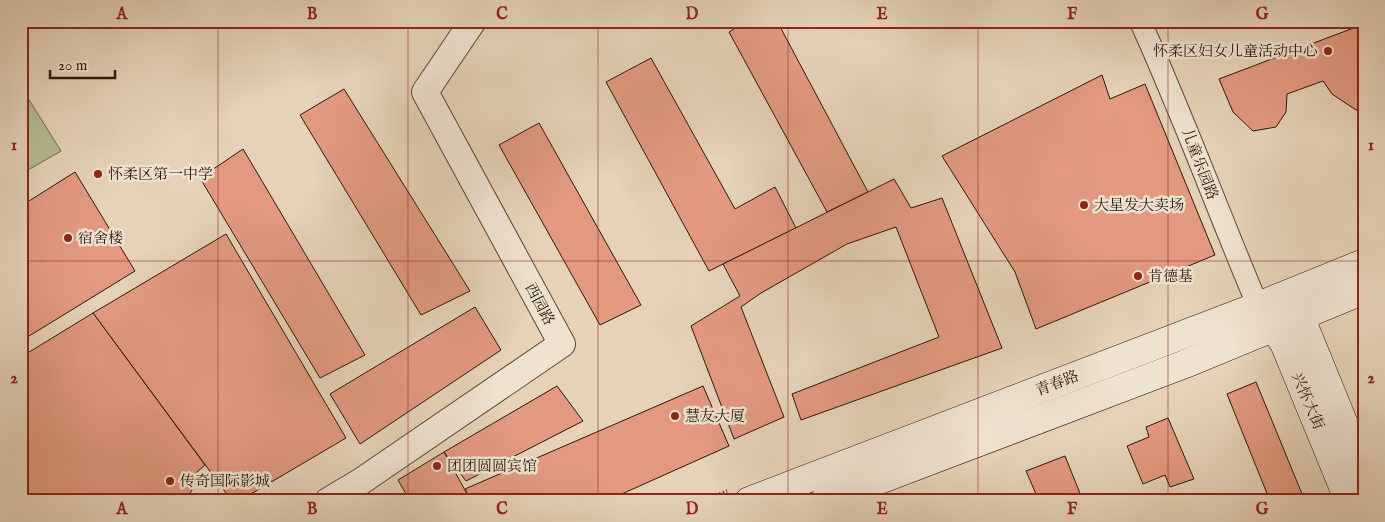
<svg xmlns="http://www.w3.org/2000/svg" width="1385" height="522" font-family="'IM FELL English','Noto Serif SC',serif">
	<style>
		.green { fill: #b2bd90; stroke: #706a4c }
		.building { fill: #e29980; stroke: #2d1709 }
		.lines { fill: none; stroke-linecap: round; stroke-linejoin: round }
		.minor-casing { stroke: #5b4634; stroke-width: 23 }
		.tertiary-casing { stroke: #5b4634; stroke-width: 28 }
		.secondary-casing { stroke: #2d1709; stroke-width: 29 }
		.path { stroke: #2d1709; stroke-width: 3; stroke-dasharray: 1 2.5; stroke-linecap: butt }
		.minor { stroke: #eee2d0; stroke-width: 21 }
		.tertiary { stroke: #eee2d0; stroke-width: 26 }
		.secondary { stroke: #eee2d0; stroke-width: 28 }
		.grid { fill: none; stroke: #8f2418; stroke-width: 1; stroke-opacity: 0.55 }
		.poi-dot { fill: #8f2418; stroke: #eee2d0; stroke-width: 2 }
		.labels { text-anchor: middle; stroke-width: 5; stroke-linejoin: round; paint-order: stroke }
		.poi-label { font-size: 15px; fill: #2d1709; stroke: #eee2d0; text-anchor: start }
		.street-label { font-size: 15px; fill: #2d1709; stroke: #eee2d0 }
		.neatline { fill: none; stroke: #8f2418; stroke-width: 2 }
		.grid-label { font-size: 16px; text-anchor: middle; font-weight: bold; fill: #8f2418 }
	</style>
	<rect width="100%" height="100%" fill="#e5d2b7"/>
	<filter id="stains"><feTurbulence type="fractalNoise" baseFrequency=".004" numOctaves="4"/><feColorMatrix values="0 0 0 0 .2 0 0 0 0 .09 0 0 0 0 .02 0 0 0 .5 -.17"/></filter>
	<radialGradient id="worn" r=".72"><stop offset=".6" stop-color="#630" stop-opacity="0"/><stop offset="1" stop-color="#630" stop-opacity=".3"/></radialGradient>
	<!-- green -->
	<path class="green" d="M21,87L61,151L21,174Z"/>
	<!-- building -->
	<g class="building">
		<path d="M747,21H777L868,192L827,212L729,32Z"/>
		<path d="M1364,24V107L1356,110L1332,94L1323,81L1287,94L1286,112L1276,127L1253,131L1233,112L1219,79Z"/>
		<path d="M651,58L735,209L775,187L796,228L709,271L606,82Z"/>
		<path d="M1102,75L1110,99L1145,84L1215,255L1036,329L1015,272L942,156Z"/>
		<path d="M344,89L470,291L421,315L300,115Z"/>
		<path d="M539,123L641,305L600,325L499,145Z"/>
		<path d="M243,149L365,355L320,378L200,178Z"/>
		<path d="M75,172L135,271L21,341V206Z"/>
		<path d="M894,179L911,208L942,198L1002,348L801,420L792,394L939,337L896,227L847,244L761,293L741,307L784,417L734,439L691,326L740,296L723,264Z"/>
		<path d="M226,234L346,438L239,501H232L93,313Z"/>
		<path d="M475,307L501,350L360,444L330,394Z"/>
		<path d="M93,313L205,465L191,477L192,490L185,501H21V357Z"/>
		<path d="M1364,342V354L1360,344Z"/>
		<path d="M1256,382L1305,501H1270L1227,394Z"/>
		<path d="M557,386L583,421L466,481L444,452Z"/>
		<path d="M703,386L729,446L606,501H471L465,489Z"/>
		<path d="M1168,418L1194,479L1170,487L1165,475L1143,484L1127,446L1149,437L1146,427Z"/>
		<path d="M444,452L471,501H410L398,480Z"/>
		<path d="M1065,456L1083,501H1039L1026,471Z"/>
		<path d="M1196,495L1199,501H1182Z"/>
	</g>
	<g class="lines">
		<defs>
			<path id="minor" d="M1140,21C1183,115 1218,212 1258,306"/>
			<path id="tertiary" d="M328,501L360,482L562,344L425,92L473,21"/>
			<g id="secondary">
				<path d="M1293,299L1364,473"/>
				<path d="M1262,312L1284,343L1349,501"/>
				<path d="M749,501L1258,306L1364,263"/>
				<path d="M824,501L1185,364L1364,290"/>
			</g>
		</defs>
		<!-- minor casing -->
		<use href="#minor" class="minor-casing"/>
		<!-- tertiary casing -->
		<use href="#tertiary" class="tertiary-casing"/>
		<!-- secondary casing -->
		<use href="#secondary" class="secondary-casing"/>
		<!-- path -->
		<path class="path" d="M700,501L727,491"/>
		<!-- minor -->
		<use href="#minor" class="minor"/>
		<!-- tertiary -->
		<use href="#tertiary" class="tertiary"/>
		<!-- secondary -->
		<use href="#secondary" class="secondary"/>
	</g>
	<!-- grid -->
	<path class="grid" d="M218,21V501M408,21V501M598,21V501M788,21V501M978,21V501M1168,21V501M21,261H1364"/>
	<!-- markers -->
	<g class="poi-dot">
		<circle cx="1328" cy="51" r="5"/>
		<circle cx="98" cy="174" r="5"/>
		<circle cx="1084" cy="205" r="5"/>
		<circle cx="68" cy="238" r="5"/>
		<circle cx="1138" cy="276" r="5"/>
		<circle cx="675" cy="416" r="5"/>
		<circle cx="437" cy="466" r="5"/>
		<circle cx="170" cy="481" r="5"/>
	</g>
	<g class="labels">
		<!-- poi labels -->
		<g class="poi-label">
			<text x="1318" y="56" text-anchor="end">怀柔区妇女儿童活动中心</text>
			<text x="108" y="179">怀柔区第一中学</text>
			<text x="1094" y="210">大星发大卖场</text>
			<text x="78" y="243">宿舍楼</text>
			<text x="1148" y="281">肯德基</text>
			<text x="685" y="421">慧友大厦</text>
			<text x="447" y="471">团团圆圆宾馆</text>
			<text x="180" y="486">传奇国际影城</text>
		</g>
		<!-- street labels -->
		<g class="street-label">
			<text transform="translate(1200 164) rotate(69)" y="5">儿童乐园路</text>
			<text transform="translate(540 304) rotate(62)" y="5">西园路</text>
			<text transform="translate(1057 383) rotate(-21)" y="5">青春路</text>
			<text transform="translate(1308 401) rotate(67)" y="5">兴怀大街</text>
		</g>
	</g>
	<!-- margin -->
	<rect width="1385" height="522" fill="none" stroke="#e5d2b7" stroke-width="55"/>
	<!-- scale -->
	<path d="M50 70v8h65v-8" fill="none" stroke="#2d1709" stroke-width="2.5"/>
	<text x="58" y="70" font-size="15" fill="#2d1709" stroke="#eee2d0" stroke-width="4" paint-order="stroke">20 m</text>
	<rect x="28" y="28" width="1330" height="466" class="neatline"/>
	<g class="grid-label">
		<text x="122" y="19">A</text>
		<text x="312" y="19">B</text>
		<text x="502" y="19">C</text>
		<text x="692" y="19">D</text>
		<text x="882" y="19">E</text>
		<text x="1072" y="19">F</text>
		<text x="1262" y="19">G</text>
		<text x="14" y="150">1</text>
		<text x="1371" y="150">1</text>
		<text x="14" y="383">2</text>
		<text x="1371" y="383">2</text>
		<text x="122" y="514">A</text>
		<text x="312" y="514">B</text>
		<text x="502" y="514">C</text>
		<text x="692" y="514">D</text>
		<text x="882" y="514">E</text>
		<text x="1072" y="514">F</text>
		<text x="1262" y="514">G</text>
	</g>
	<rect width="100%" height="100%" filter="url(#stains)"/>
	<rect width="100%" height="100%" fill="url(#worn)"/>
</svg>
